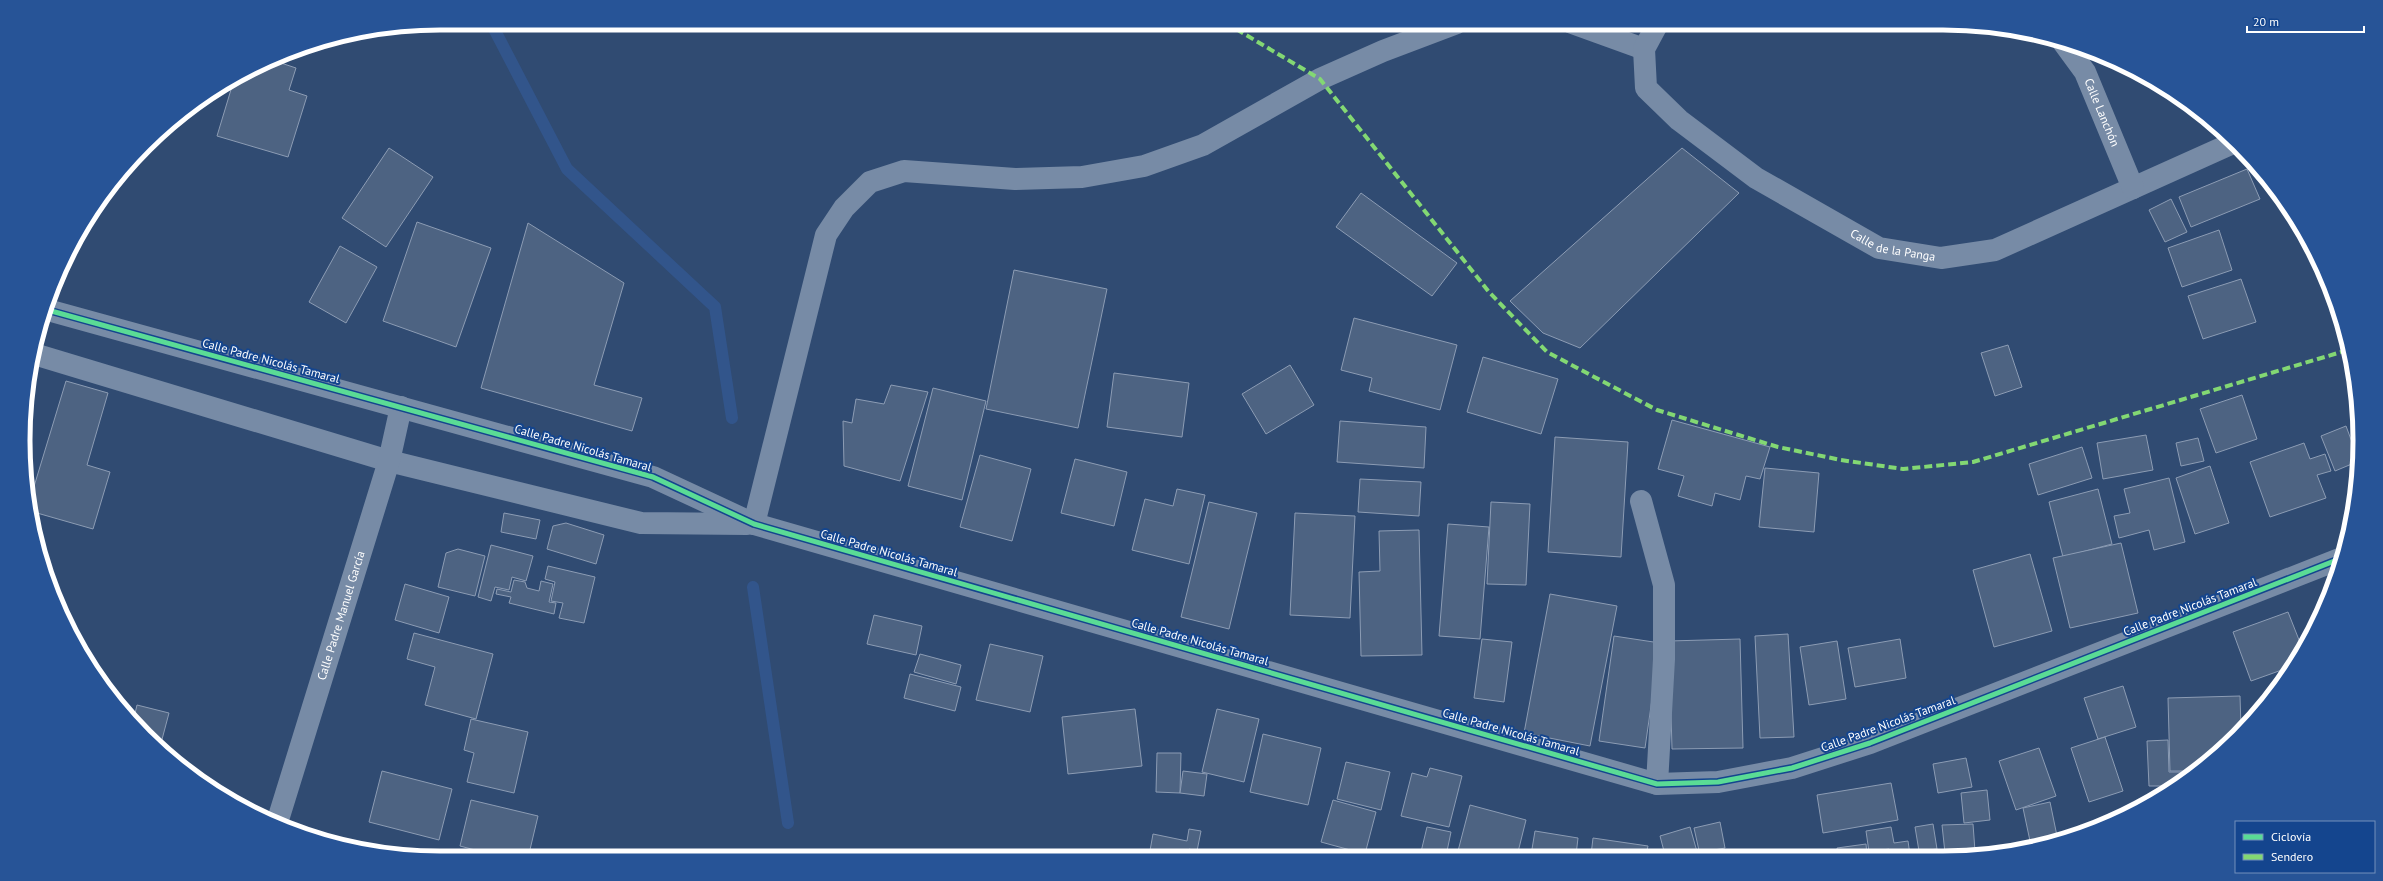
<svg xmlns="http://www.w3.org/2000/svg" width="2383" height="881" font-family="'PT Sans',sans-serif">
	<style>
		.lines { fill: none; stroke-linecap: round; stroke-linejoin: round }
		.stream { stroke: #32558b; stroke-width: 12 }
		.building { fill: #4d6382; stroke: #8c9cb4 }
		.minor { stroke: #778ba6; stroke-width: 22 }
		.quiet { stroke: #83d873; stroke-width: 4; stroke-dasharray: 8 4; stroke-linecap: butt }
		.cycleway-casing { stroke: #14458e; stroke-width: 8 }
		.cycleway { stroke: #5adb95; stroke-width: 5 }
		.labels { text-anchor: middle; stroke-width: 4; stroke-linejoin: round; paint-order: stroke }
		.street-label { font-size: 12px; fill: #fff; stroke: #14458e }
		.rim { fill: none; stroke: #fff; stroke-width: 5 }
	</style>
	<rect width="100%" height="100%" fill="#304b72"/>
	<g class="lines">
		<!-- stream -->
		<g class="stream">
			<path d="M491,23L567,169L715,307L732,418"/>
			<path d="M753,587L788,823"/>
		</g>
	</g>
	<!-- building -->
	<g class="building">
		<path d="M272,60L296,68L289,90L307,96L288,157L217,136L233,83L229,81Z"/>
		<path d="M389,148L433,177L386,247L342,218Z"/>
		<path d="M1682,148L1739,193L1580,348L1543,333L1510,301Z"/>
		<path d="M2247,169L2260,199L2191,227L2179,197Z"/>
		<path d="M1361,193L1457,263L1432,296L1336,227Z"/>
		<path d="M2171,199L2187,232L2165,242L2149,210Z"/>
		<path d="M417,222L491,248L456,347L383,321Z"/>
		<path d="M528,223L624,283L594,385L642,398L632,431L481,388Z"/>
		<path d="M2219,230L2232,270L2182,287L2168,248Z"/>
		<path d="M340,246L377,267L346,323L309,302Z"/>
		<path d="M1014,270L1107,289L1078,428L986,409Z"/>
		<path d="M2241,279L2256,322L2203,339L2188,296Z"/>
		<path d="M1354,318L1457,345L1440,410L1369,391L1372,378L1341,370Z"/>
		<path d="M2008,345L2022,387L1995,396L1981,353Z"/>
		<path d="M1483,357L1558,379L1541,434L1467,412Z"/>
		<path d="M1290,365L1314,405L1266,434L1242,394Z"/>
		<path d="M1114,373L1189,383L1182,437L1107,427Z"/>
		<path d="M66,381L108,393L87,465L110,472L93,529L30,511L29,503Z"/>
		<path d="M891,385L928,392L900,481L844,466L843,421L852,423L856,399L884,404Z"/>
		<path d="M933,388L986,401L962,500L908,486Z"/>
		<path d="M2242,395L2257,439L2216,453L2200,409Z"/>
		<path d="M1672,420L1770,447L1760,479L1746,476L1740,500L1715,493L1712,506L1678,496L1684,476L1658,469Z"/>
		<path d="M1340,421L1426,427L1424,468L1337,462Z"/>
		<path d="M2358,425V436L2354,426Z"/>
		<path d="M2346,426L2359,461L2335,471L2321,436Z"/>
		<path d="M2146,435L2153,470L2103,479L2097,443Z"/>
		<path d="M1555,437L1628,442L1621,557L1548,552Z"/>
		<path d="M2198,438L2204,461L2181,466L2176,443Z"/>
		<path d="M2304,443L2310,459L2325,454L2331,471L2317,475L2326,498L2270,517L2250,462Z"/>
		<path d="M2082,447L2092,478L2038,495L2029,464Z"/>
		<path d="M980,455L1031,469L1012,541L960,527Z"/>
		<path d="M1075,459L1127,472L1114,526L1061,513Z"/>
		<path d="M2210,466L2229,523L2195,534L2176,478Z"/>
		<path d="M1765,468L1819,473L1814,532L1759,527Z"/>
		<path d="M2169,478L2185,542L2154,550L2149,530L2119,538L2114,516L2130,513L2124,489Z"/>
		<path d="M1360,479L1421,482L1419,516L1358,512Z"/>
		<path d="M1177,489L1205,495L1189,564L1132,550L1145,499L1173,506Z"/>
		<path d="M2098,489L2112,544L2063,557L2049,502Z"/>
		<path d="M1209,502L1257,513L1229,629L1181,617Z"/>
		<path d="M1491,502L1530,504L1526,585L1487,584Z"/>
		<path d="M504,513L540,520L536,539L501,532Z"/>
		<path d="M1295,513L1355,516L1350,618L1290,615Z"/>
		<path d="M566,523L604,535L596,564L547,549L553,526Z"/>
		<path d="M1448,524L1489,527L1480,639L1439,636Z"/>
		<path d="M1419,530L1422,655L1361,656L1359,572L1380,571L1379,531Z"/>
		<path d="M2121,543L2138,613L2070,628L2053,558Z"/>
		<path d="M491,545L533,556L526,581L512,577L509,590L495,587L491,601L478,597Z"/>
		<path d="M458,549L485,556L475,596L438,587L446,553Z"/>
		<path d="M2030,554L2052,631L1994,647L1973,570Z"/>
		<path d="M548,566L595,577L584,623L559,618L563,603L551,601L555,582L545,579Z"/>
		<path d="M514,580L525,582L527,588L539,591L541,581L553,584L549,602L556,603L554,614L509,603L511,597L496,594L497,589L511,592Z"/>
		<path d="M405,584L449,597L439,633L395,620Z"/>
		<path d="M1550,594L1617,606L1590,746L1524,733Z"/>
		<path d="M2288,612L2303,650L2293,666L2251,681L2233,632Z"/>
		<path d="M874,615L922,626L916,655L867,644Z"/>
		<path d="M414,633L493,654L476,719L425,705L435,667L407,659Z"/>
		<path d="M1788,634L1794,737L1760,738L1755,636Z"/>
		<path d="M1614,636L1660,643L1645,748L1599,741Z"/>
		<path d="M1482,639L1512,642L1504,702L1474,698Z"/>
		<path d="M1740,639L1743,748L1672,749L1669,641Z"/>
		<path d="M1900,639L1906,678L1855,687L1848,648Z"/>
		<path d="M1837,641L1846,699L1809,705L1800,647Z"/>
		<path d="M990,644L1043,656L1030,712L976,700Z"/>
		<path d="M920,654L961,665L956,684L914,672Z"/>
		<path d="M910,674L961,687L955,711L904,698Z"/>
		<path d="M2123,686L2136,727L2098,739L2084,698Z"/>
		<path d="M2240,696L2241,728L2218,755L2195,771H2170L2168,698Z"/>
		<path d="M137,705L169,713L160,747L133,722Z"/>
		<path d="M1135,709L1142,766L1068,774L1062,717Z"/>
		<path d="M1217,709L1259,719L1244,782L1202,772Z"/>
		<path d="M471,719L528,732L514,793L467,782L474,753L464,750Z"/>
		<path d="M1263,734L1321,748L1308,805L1250,792Z"/>
		<path d="M2105,737L2123,791L2089,802L2071,748Z"/>
		<path d="M2168,740L2169,772H2194L2174,786H2149L2147,741Z"/>
		<path d="M2039,748L2056,796L2016,810L1999,761Z"/>
		<path d="M1157,753H1181L1180,793L1156,792Z"/>
		<path d="M1966,758L1972,787L1938,793L1933,764Z"/>
		<path d="M1346,762L1390,772L1381,810L1337,799Z"/>
		<path d="M1430,768L1462,776L1449,827L1401,816L1412,773L1427,777Z"/>
		<path d="M382,771L452,789L439,840L369,822Z"/>
		<path d="M1183,771L1207,774L1204,796L1180,793Z"/>
		<path d="M1891,783L1898,820L1823,833L1817,795Z"/>
		<path d="M1987,790L1990,820L1964,823L1961,793Z"/>
		<path d="M471,800L538,816L528,858H505L460,846Z"/>
		<path d="M1333,800L1376,812L1365,854L1321,842Z"/>
		<path d="M2050,802L2057,836L2030,841L2023,808Z"/>
		<path d="M1470,805L1526,820L1517,856H1475L1458,851Z"/>
		<path d="M1720,822L1725,848L1714,850L1715,855H1700L1694,828Z"/>
		<path d="M1933,824L1937,849L1919,851L1915,827Z"/>
		<path d="M1973,824L1975,851L1945,853L1942,825Z"/>
		<path d="M1427,827L1451,832L1446,856H1420Z"/>
		<path d="M1690,827L1698,855H1665L1660,836Z"/>
		<path d="M1891,827L1894,843L1908,841L1910,855H1890L1889,849L1869,852L1866,831Z"/>
		<path d="M1189,829L1201,831L1197,851L1189,849L1187,856H1149L1153,834L1187,841Z"/>
		<path d="M1535,831L1578,838L1576,855H1531Z"/>
		<path d="M1593,838L1648,846L1646,855H1591Z"/>
		<path d="M1866,844L1867,855H1838L1837,848Z"/>
		<path d="M1729,851V855H1719V852Z"/>
	</g>
	<g class="lines">
		<!-- minor -->
		<g class="minor">
			<path d="M1572,23L1644,49"/>
			<path id="s1" d="M1658,23L1644,49L1646,88L1679,120L1756,178L1879,248L1941,258L1995,250L2233,143"/>
			<path id="s2" d="M2063,42L2085,72L2133,188"/>
			<path d="M44,309L653,477L754,524L1657,784L1718,782L1792,768L1870,743L2342,558"/>
			<path d="M34,354L389,461L641,523L747,524"/>
			<path d="M1641,501L1664,585V659L1657,784"/>
			<path d="M754,524L826,235L844,208L870,182L904,171L1015,179L1082,177L1144,166L1203,145L1320,79L1383,51L1457,23"/>
			<path id="s3" d="M277,823L389,461L401,407"/>
		</g>
		<!-- quiet -->
		<path class="quiet" d="M1226,23L1320,79L1489,292L1547,352L1657,410L1778,447L1841,460L1903,469L1973,462L2348,350"/>
		<defs>
			<path id="cycleway" d="M44,309L653,477L754,524L1657,784L1718,782L1792,768L1870,743L2342,558"/>
		</defs>
		<!-- cycleway casing -->
		<use href="#cycleway" class="cycleway-casing"/>
		<!-- cycleway -->
		<use href="#cycleway" class="cycleway"/>
	</g>
	<g class="labels">
		<!-- street labels -->
		<g class="street-label">
			<text dy="4" stroke="none"><textPath href="#s2" startOffset="81">Calle Lanchón</textPath></text>
			<text dy="4" stroke="none"><textPath href="#s1" startOffset="365">Calle de la Panga</textPath></text>
			<text transform="translate(271 361) rotate(15)" y="4">Calle Padre Nicolás Tamaral</text>
			<text transform="translate(583 448) rotate(16)" y="4">Calle Padre Nicolás Tamaral</text>
			<text transform="translate(889 553) rotate(16)" y="4">Calle Padre Nicolás Tamaral</text>
			<text transform="translate(2190 607) rotate(-21)" y="4">Calle Padre Nicolás Tamaral</text>
			<text dy="4" stroke="none"><textPath href="#s3" startOffset="217">Calle Padre Manuel García</textPath></text>
			<text transform="translate(1200 642) rotate(16)" y="4">Calle Padre Nicolás Tamaral</text>
			<text transform="translate(1888 724) rotate(-20)" y="4">Calle Padre Nicolás Tamaral</text>
			<text transform="translate(1511 732) rotate(16)" y="4">Calle Padre Nicolás Tamaral</text>
		</g>
	</g>
	<!-- crop -->
	<path d="M0 0H2383V881H0ZM440 30H1943A410 410 0 0 1 2353 440V441A410 410 0 0 1 1943 851H440A410 410 0 0 1 30 441V440A410 410 0 0 1 440 30Z" fill="#275497" fill-rule="evenodd"/>
	<path class="rim" d="M440 30H1943A410 410 0 0 1 2353 440V441A410 410 0 0 1 1943 851H440A410 410 0 0 1 30 441V440A410 410 0 0 1 440 30Z"/>
	<!-- legend -->
	<rect x="2235" y="821" width="140" height="52" fill="#14458e" stroke="#728fbb"/>
	<rect x="2243" y="834" width="20" height="6" fill="#5adb95" stroke="#728fbb"/>
	<text x="2271" y="841" font-size="12" fill="#ffffff">Ciclovía</text>
	<rect x="2243" y="854" width="20" height="6" fill="#83d873" stroke="#728fbb"/>
	<text x="2271" y="861" font-size="12" fill="#ffffff">Sendero</text>
	<!-- scale -->
	<path d="M2247 26v6h117v-6" fill="none" stroke="#ffffff" stroke-width="2"/>
	<text x="2253" y="26" font-size="12" fill="#ffffff" stroke="#14458e" stroke-width="3" paint-order="stroke">20 m</text>
</svg>
